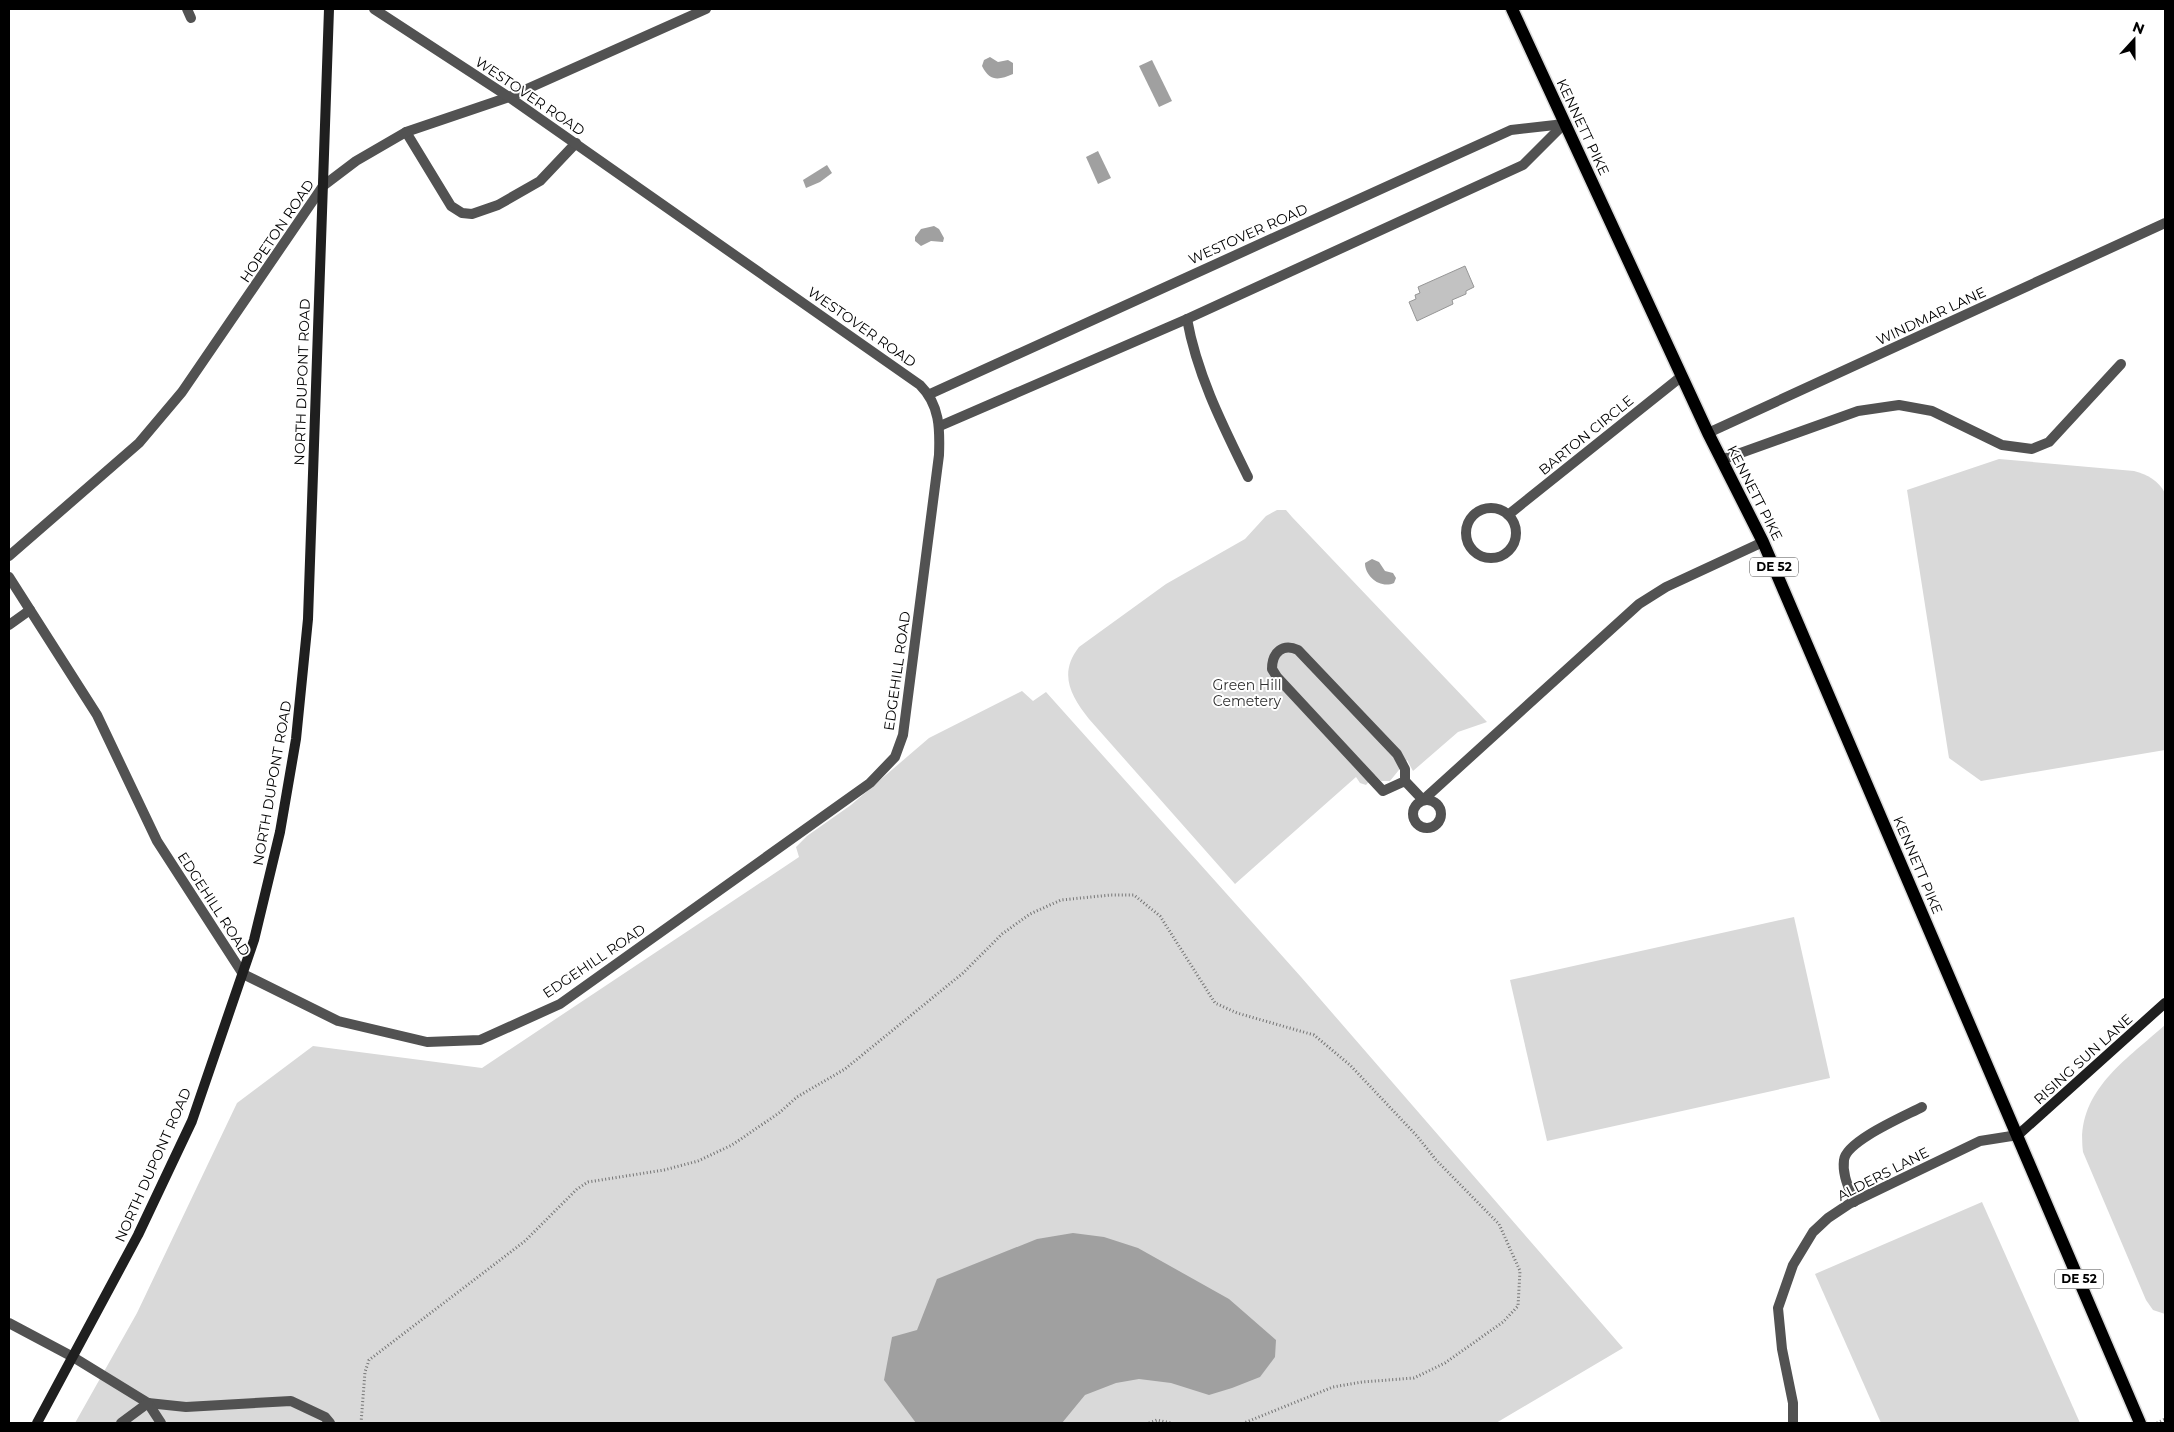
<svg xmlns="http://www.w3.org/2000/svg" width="2174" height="1432" font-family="Montserrat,sans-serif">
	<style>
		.green { fill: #d9d9d9 }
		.water { fill: #a0a0a0 }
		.building { fill: #c2c2c2; stroke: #969696 }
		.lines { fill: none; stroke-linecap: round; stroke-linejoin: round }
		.primary-casing { stroke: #dbdbdb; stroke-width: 15 }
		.path { stroke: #747474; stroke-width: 3; stroke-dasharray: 1 2.5; stroke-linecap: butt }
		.lane { stroke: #525252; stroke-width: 10 }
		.street { stroke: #525252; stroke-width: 10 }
		.secondary { stroke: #1f1f1f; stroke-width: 10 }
		.primary { stroke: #000; stroke-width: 12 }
		.labels { text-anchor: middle; stroke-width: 4; stroke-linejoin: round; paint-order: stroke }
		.shield { fill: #fff; stroke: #4c4c4c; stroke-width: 1 }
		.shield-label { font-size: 12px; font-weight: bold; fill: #000 }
		.street-label { font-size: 14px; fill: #000; stroke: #fff }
		.park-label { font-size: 14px; fill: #303030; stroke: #fff }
	</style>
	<rect width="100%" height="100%" fill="#fff"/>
	<!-- green -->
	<g class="green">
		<path d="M1999,459L2134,471C2148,475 2158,480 2165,493V750L1981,781L1949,758L1907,490Z"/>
		<path d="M1277,510H1286L1292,517L1487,722L1458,732L1413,771L1407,760L1390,781H1381L1375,775L1366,785L1360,783L1356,777L1235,884L1089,719C1071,696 1058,674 1079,647L1166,584L1245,539L1266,516Z"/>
		<path d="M1022,691L1033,701L1046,692L1301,977L1623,1348L1496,1423H75L137,1313L237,1103L313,1046L482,1068L799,857L796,847L807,836L851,805L929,738Z"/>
		<path d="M1794,917L1830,1078L1547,1141L1510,980Z"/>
		<path d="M2165,1025V1314L2153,1310L2146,1300L2083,1152C2075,1092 2126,1060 2165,1025Z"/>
		<path d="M1982,1202L2080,1423H1881L1815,1274Z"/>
	</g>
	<!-- water -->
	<g class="water">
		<path d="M990,57L998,62L1008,60L1013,63V74C999,80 990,82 982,66L984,60Z"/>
		<path d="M1152,60L1172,101L1159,107L1139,66Z"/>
		<path d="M1098,151L1111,178L1098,184L1086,157Z"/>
		<path d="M827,165L832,173L820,182L806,188L803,180Z"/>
		<path d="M934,226L939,229L944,238L943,242L931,241L921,246L915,241V237L921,229Z"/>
		<path d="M1372,559L1379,562L1385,571L1393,573L1396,578L1394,583C1381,589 1365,577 1365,563Z"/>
		<path d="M1073,1233L1104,1237L1138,1248L1229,1299L1276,1340L1275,1357L1260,1377L1232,1388L1209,1395L1171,1383L1139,1379L1116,1383L1085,1395L1062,1423H916L884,1380L892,1337L917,1330L937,1279L1037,1239Z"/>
	</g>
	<!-- building -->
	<path class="building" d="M1465,266L1474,287L1466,291V294L1452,300L1453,304L1417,321L1409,302L1416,299L1415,295L1420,293L1418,287Z"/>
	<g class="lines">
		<defs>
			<path id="primary" d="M1512,9L1708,433L1763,542L2140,1423"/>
		</defs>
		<!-- primary casing -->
		<use href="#primary" class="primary-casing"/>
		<!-- path -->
		<g class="path">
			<path d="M361,1423L365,1372L369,1360L525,1241L577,1189L588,1182L664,1170L698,1161L732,1145L779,1113L797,1097L845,1069L963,973L1002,934L1030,914L1061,900L1111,895H1134L1160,916L1215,1003L1237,1013L1314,1035L1350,1065L1417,1136L1436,1160L1499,1224L1520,1271L1518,1306L1503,1322L1445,1363L1414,1378L1362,1382L1333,1387L1244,1423"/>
			<path d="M1149,1423L1157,1420L1171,1423"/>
			<path d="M2157,1423L2165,1419"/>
		</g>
		<!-- lane -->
		<g class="lane">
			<path d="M187,9L191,18"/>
			<path d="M406,132L451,206L462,213L472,214L498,205L540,181L576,143"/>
			<path d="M1187,319C1197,375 1223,426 1248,477"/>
			<path d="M1721,460L1858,411L1899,405L1932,411L2002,445L2032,449L2049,442L2121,364"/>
			<path d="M1405,781V769L1397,754L1298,650C1283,643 1272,652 1272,669L1277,677L1383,791L1405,781L1423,800L1639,604L1666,587L1763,542"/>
			<circle cx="1427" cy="814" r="14"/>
			<path d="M1854,1202C1849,1188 1842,1175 1844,1160C1846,1141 1905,1116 1922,1107"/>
			<path d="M73,1357L148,1403L186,1407L291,1401L325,1417L330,1423"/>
			<path d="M148,1403L161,1423"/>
			<path d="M121,1423L148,1403"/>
		</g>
		<!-- street -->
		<g class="street">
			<path d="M930,394L1511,130L1564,124"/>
			<path d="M940,426L1187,319L1523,165L1564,124"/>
			<path d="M1708,433L2165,223"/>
			<circle cx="1491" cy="533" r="25"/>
			<path d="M1508,515L1682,376"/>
			<path d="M9,556L139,443L182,392L323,186L356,161L406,132L509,97L706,9"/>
			<path d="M9,577L97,715L157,841L243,974L338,1021L427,1042L480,1040L560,1004L870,783L895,757L903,735L939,455C940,429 940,405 920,385L509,97L374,9"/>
			<path d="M9,625L30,610"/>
			<path d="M9,1323L73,1357"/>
			<path d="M1793,1423V1403L1782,1349L1778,1308L1793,1265L1813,1232L1828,1218L1849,1204L1980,1141L2018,1135"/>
		</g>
		<!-- secondary -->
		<g class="secondary">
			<path d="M2018,1135L2165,1003"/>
			<path d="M37,1423L138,1235L192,1121L254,940L280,832L296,739L308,619L329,9"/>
		</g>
		<!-- primary -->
		<use href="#primary" class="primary"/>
	</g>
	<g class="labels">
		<!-- shield labels -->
		<g class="shield">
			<rect x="1750" y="557.5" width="48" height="19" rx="4"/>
			<rect x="2055" y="1269.5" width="48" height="19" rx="4"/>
		</g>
		<g class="shield-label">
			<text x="1774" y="571">DE 52</text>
			<text x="2079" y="1283">DE 52</text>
		</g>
		<!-- street labels -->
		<g class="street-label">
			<text transform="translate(530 96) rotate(34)" y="5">WESTOVER ROAD</text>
			<text transform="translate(1583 127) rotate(65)" y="5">KENNETT PIKE</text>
			<text transform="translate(277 231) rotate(-56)" y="5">HOPETON ROAD</text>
			<text transform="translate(1248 234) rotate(-24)" y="5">WESTOVER ROAD</text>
			<text transform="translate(1931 316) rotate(-25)" y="5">WINDMAR LANE</text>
			<text transform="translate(862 327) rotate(35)" y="5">WESTOVER ROAD</text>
			<text transform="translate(302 382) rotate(-88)" y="5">NORTH DUPONT ROAD</text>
			<text transform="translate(1586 435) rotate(-39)" y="5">BARTON CIRCLE</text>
			<text transform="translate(1755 493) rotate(63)" y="5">KENNETT PIKE</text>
			<text transform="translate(897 671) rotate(-82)" y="5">EDGEHILL ROAD</text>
			<text transform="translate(272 783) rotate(-80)" y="5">NORTH DUPONT ROAD</text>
			<text transform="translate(1918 865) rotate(67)" y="5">KENNETT PIKE</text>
			<text transform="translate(214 904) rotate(57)" y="5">EDGEHILL ROAD</text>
			<text transform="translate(594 961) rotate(-34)" y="5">EDGEHILL ROAD</text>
			<text transform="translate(2083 1059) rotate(-42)" y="5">RISING SUN LANE</text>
			<text transform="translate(153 1165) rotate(-66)" y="5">NORTH DUPONT ROAD</text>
			<text transform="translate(1883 1174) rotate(-27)" y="5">ALDERS LANE</text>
		</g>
		<!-- park labels -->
		<g class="park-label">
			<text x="1247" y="690">Green Hill<tspan x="1247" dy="16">Cemetery</tspan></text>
		</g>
	</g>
	<!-- border -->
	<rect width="2174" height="1432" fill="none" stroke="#000000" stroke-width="20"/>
	<!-- north arrow -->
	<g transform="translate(2134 40) rotate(21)" stroke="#ffffff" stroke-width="4" paint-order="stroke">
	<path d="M0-4L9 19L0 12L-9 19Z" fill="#000000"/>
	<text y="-8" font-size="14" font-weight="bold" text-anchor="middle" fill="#000000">N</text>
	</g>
</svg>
